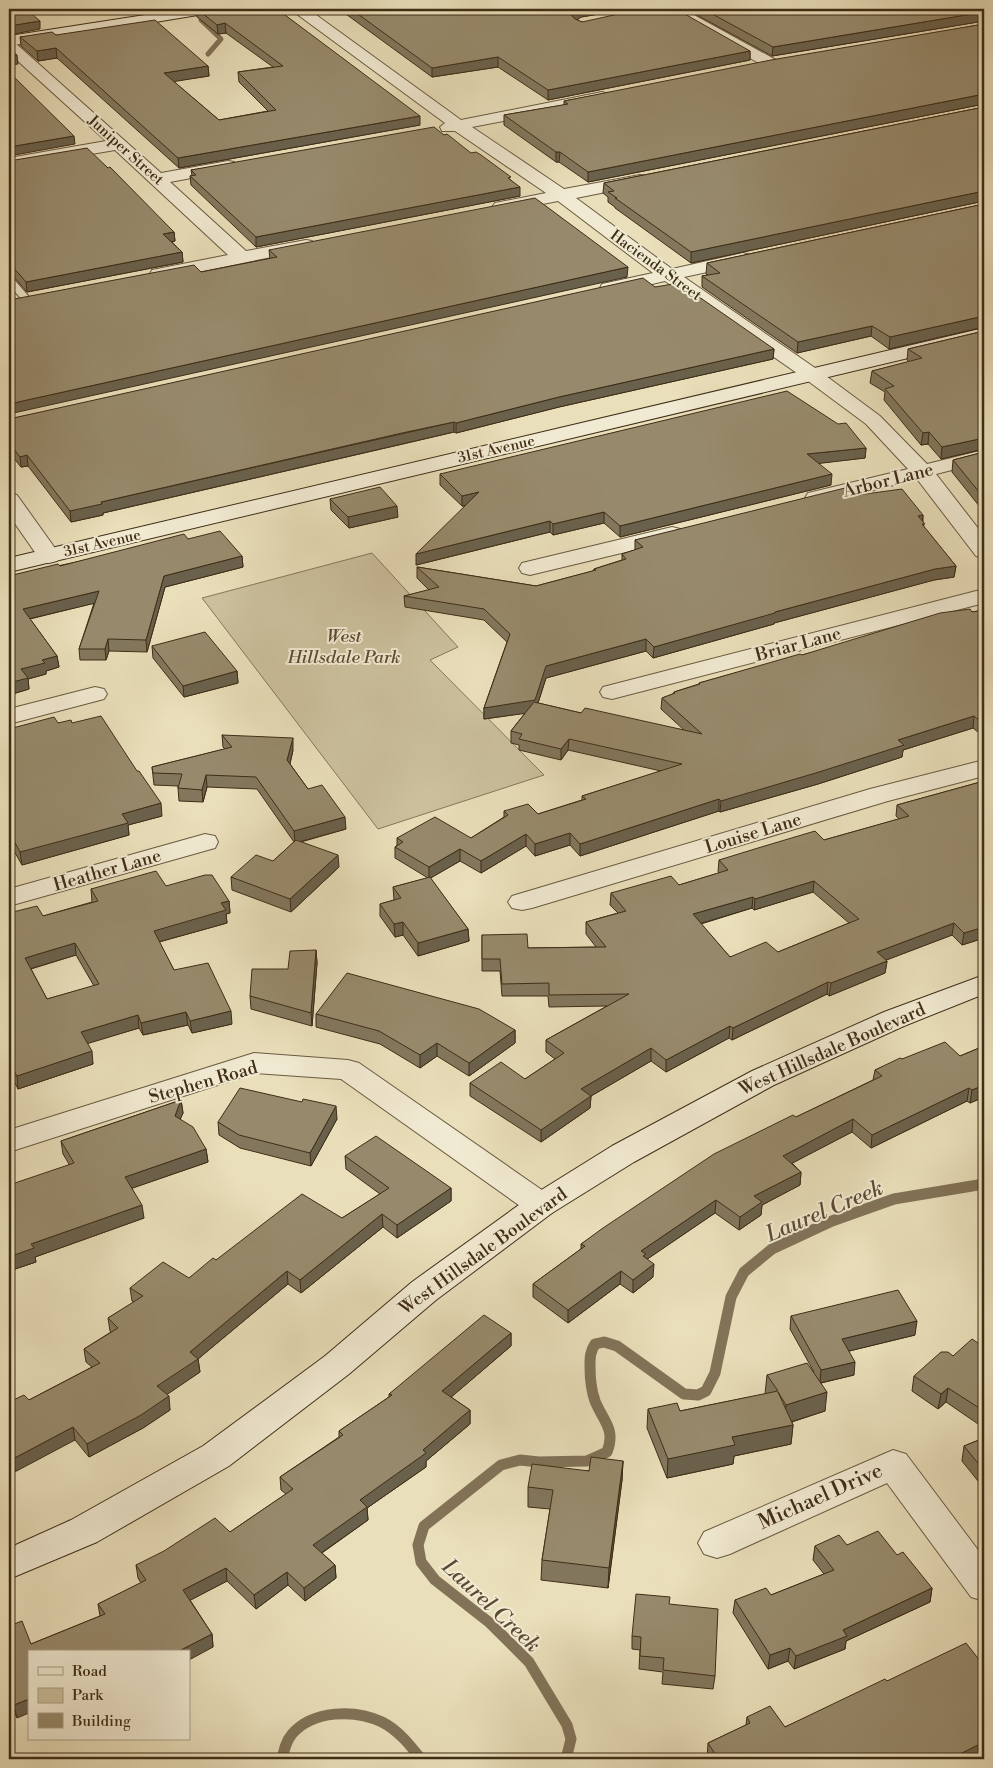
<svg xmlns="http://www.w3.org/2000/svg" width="993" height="1768" font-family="'Libre Bodoni',serif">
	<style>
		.green { fill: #ccc19e; stroke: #86775a }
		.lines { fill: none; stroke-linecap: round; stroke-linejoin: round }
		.stream-far1 { stroke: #827358; stroke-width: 5 }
		.stream { stroke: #827358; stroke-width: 11 }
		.lane-casing { stroke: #6a5a40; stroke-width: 2 }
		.street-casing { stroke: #6a5a40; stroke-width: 2 }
		.secondary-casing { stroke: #3f2d17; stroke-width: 2 }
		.lane { fill: #f1ead2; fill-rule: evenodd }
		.street { fill: #f1ead2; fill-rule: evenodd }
		.secondary { fill: #f1ead2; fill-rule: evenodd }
		.wall { fill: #82775d; stroke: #3f2d17; fill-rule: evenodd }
		.shaded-wall { fill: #6a614c; stroke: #3f2d17 }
		.building { fill: #978a6c; stroke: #3f2d17; fill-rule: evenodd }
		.labels { text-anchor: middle; stroke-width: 4; stroke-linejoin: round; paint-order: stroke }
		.far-street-label { font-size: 15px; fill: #3f2d17; stroke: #f1ead2 }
		.street-label { font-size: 18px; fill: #3f2d17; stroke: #f1ead2 }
		.park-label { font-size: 18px; font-style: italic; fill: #5b4b32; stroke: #f1ead2 }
		.near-street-label { font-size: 21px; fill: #3f2d17; stroke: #f1ead2 }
		.near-water-label { font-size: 22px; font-style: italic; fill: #5b4a32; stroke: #f1ead2 }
	</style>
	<rect width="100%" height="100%" fill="#e9dfba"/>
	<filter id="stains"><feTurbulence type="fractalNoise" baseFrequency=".004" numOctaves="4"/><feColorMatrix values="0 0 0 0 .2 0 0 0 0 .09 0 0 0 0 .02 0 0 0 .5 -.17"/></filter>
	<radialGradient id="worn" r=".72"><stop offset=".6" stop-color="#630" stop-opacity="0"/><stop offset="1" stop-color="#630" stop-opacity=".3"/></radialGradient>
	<!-- green -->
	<path class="green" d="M372,553L458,647L430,660L544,775L378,829L202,598Z"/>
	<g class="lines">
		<!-- stream-far1 -->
		<path class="stream-far1" d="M201,20L221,39L208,54"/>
		<!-- stream -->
		<g class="stream">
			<path d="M282,1759C284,1750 286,1741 292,1734C313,1710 355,1709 382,1722C398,1730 410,1745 421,1759"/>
			<path d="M566,1759L571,1739L567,1725L529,1662L490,1623L435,1580L421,1562L418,1545L424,1526L501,1465L520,1460L539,1462L587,1461L607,1452C616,1429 603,1421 595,1401C591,1390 590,1378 590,1366C590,1357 590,1352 595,1344L604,1342L617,1346L684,1394L698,1395L706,1391L715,1373L731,1297L744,1272L772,1249L832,1221L894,1199L984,1184"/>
		</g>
		<defs>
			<path id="lane" d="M9,276L12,277L30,298V302H24L9,285Z"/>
			<g id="street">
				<path d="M292,9H308L461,120L602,92L608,94L610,97L608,100L602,102L472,127L564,189L640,175L646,176L649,180L646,184L576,198L672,269L743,253L750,255L752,259L750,263L684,277L818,370L880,416L927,464L984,450V462L936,474L984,536V558L976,556L917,479L816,505L808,503L805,498L808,493L908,469L866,424L804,378L665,281L609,294L602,292L600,288L602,284L653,273L558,201L501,212L495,211L492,207L495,203L546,193L455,131H442L440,127L445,123L294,12Z"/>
				<path d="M666,9H683L776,60L778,63L776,66H764L668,12Z"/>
				<path d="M9,40L14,42L161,173L228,161L234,162L237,166L234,170L170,182L246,251L306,240L312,241L315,245L312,249L306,250L159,280L152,278L150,274L152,270L228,255L115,150L9,168V158L106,141L9,53Z"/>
				<path d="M9,493L17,495L57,551L60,556L57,561L49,563L41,561L9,515Z"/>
				<path d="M672,527L680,529L683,534L680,539L530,575L522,573L519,568L522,563Z"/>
				<path d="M984,589V603L612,699L603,697L600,692L603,687Z"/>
				<path d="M95,687L104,689L107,694L104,699L9,724V709Z"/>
				<path d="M984,760V776L888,801L532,908L522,910L512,908L508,902L512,896L870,789Z"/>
				<path d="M205,834L215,836L218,842L215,848L9,906V889Z"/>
				<path d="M254,1053L348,1060L359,1063L552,1197L557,1205L552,1213L541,1216L530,1213L341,1079L255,1073L9,1152V1130Z"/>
				<path d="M893,1450L906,1454L984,1558V1601L971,1597L887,1483L730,1554L717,1558L704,1554L698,1543L704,1532Z"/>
			</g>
			<g id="secondary">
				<path d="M184,9H217L215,12L210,13L9,46V36Z"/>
				<path d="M984,328V340L9,572V558Z"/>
				<path d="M984,975V994L904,1026L774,1085L634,1162L552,1213L436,1300L349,1374L229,1466L97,1542L9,1579V1548L71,1520L203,1446L325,1356L412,1282L530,1197L612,1146L752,1071L884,1012Z"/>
			</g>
		</defs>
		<!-- lane casing -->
		<use href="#lane" class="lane-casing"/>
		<!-- street casing -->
		<use href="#street" class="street-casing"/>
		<!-- secondary casing -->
		<use href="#secondary" class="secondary-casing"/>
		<!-- lane -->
		<use href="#lane" class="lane"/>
		<!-- street -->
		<use href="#street" class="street"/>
		<!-- secondary -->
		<use href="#secondary" class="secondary"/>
	</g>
	<!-- wall -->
	<g class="wall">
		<path d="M196,9H277L420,125L179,168L57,58L38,61L21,46L20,37L56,35L208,66L209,76L173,81L219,120L268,111L239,82L238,72L273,67L226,33L218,34L197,17Z"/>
		<path d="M339,9H629L581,17L577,20L582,22L750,51V60L548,100L498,67L432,77Z"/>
		<path d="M686,9H984V21L772,56Z"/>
		<path d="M984,24V104L588,182L559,162H556L504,125V115L564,105V101Z"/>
		<path d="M984,107V201L691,263L615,208V207L608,202V197L603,193L604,183Z"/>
		<path d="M444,135L511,180L520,196L256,247L191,185L190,176L192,175L191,170Z"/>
		<path d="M9,161L174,232L175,241L172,242L182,252L183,262L27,292L13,276L9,275Z"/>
		<path d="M984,204V327L889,349L871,336L797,353L702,287V276L708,275L706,274L707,263Z"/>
		<path d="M269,250L627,277L201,272L270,259Z"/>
		<path d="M655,287L774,349L773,359L559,407L456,433L454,432L403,444L103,513V515L71,522L28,466L21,467L9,452V419Z"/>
		<path d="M984,331V449L941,459L928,444L921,445L884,400L885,392L870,383L872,371L909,362L907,360L908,349Z"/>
		<path d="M866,448L865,458L818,463L831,485L620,537L604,523L553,535L550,532L416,565L465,506H462L440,485V474Z"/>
		<path d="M984,452V512L952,472L953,460Z"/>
		<path d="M858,495L923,515V522L924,527L956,566L954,577L934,580L774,623V624L653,658L646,651L546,678L538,703L581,713L684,730L661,709L662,698L673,694L674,692L699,684V683L802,655L972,612L984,610V737L973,728L903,750L902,757L818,784L720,812L719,811L580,856L570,845L535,856L526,846L481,873L460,861L430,878L468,929L469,941L418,956L403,935L395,937L380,916V904L394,900L393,887L428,878L395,858V847L397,845V838H471L504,817V811L538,814L582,800V796L661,771L568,750L561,760L519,750V745L511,743V731L525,713L484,719V708L507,642L484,620L405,607L404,596L429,590L417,578V567L536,586L593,571L594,569L622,560V554L635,550V540Z"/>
		<path d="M330,499L398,517L349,528L331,510Z"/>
		<path d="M188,539L242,556L243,567L165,587L147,652L109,651L106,660H80L79,649L94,603L30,619L57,656L59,667L46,671V674L28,679L29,689L9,695V576Z"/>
		<path d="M152,646L237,671L238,683L184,697L153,658Z"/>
		<path d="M58,723H72L162,816L128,825L129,835L22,865L14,851L9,853V729Z"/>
		<path d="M222,735L293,750L290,764L308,789L346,829L301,842L339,867L291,912L232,890L231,877L273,861L294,842L257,789L207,787L203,802L179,801L178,788V786L154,785L152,767L225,749L223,747Z"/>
		<path d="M984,781V938L962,945L952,935L886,960L887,961L885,973L829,996L827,994L732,1040L729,1038L666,1072L651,1061L591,1096L590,1108L541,1142L470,1096V1083L525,1079L555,1059L546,1052V1040L607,1006L549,1007L548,996H502L500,971H482V935L528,948L596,947L586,934V922L618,913L610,905L611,893L679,885L719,873L718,872L719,860L824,840L899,819L896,816L897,805ZM813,892L849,923L778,952L730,957L701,924L752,908L754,910Z"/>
		<path d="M166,886L229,901L230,913L226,914L227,923L159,942L174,970L232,1024L192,1033L188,1025L143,1035L139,1028L87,1043L93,1064L18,1089L12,1077L9,1078V913L43,916L92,902L91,889ZM76,955L94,986L47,999L31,969Z"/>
		<path d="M316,950L317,963L312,1026L251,1009L250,996Z"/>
		<path d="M316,1014L515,1030V1043L469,1076L437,1056L420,1068L380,1044L316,1027Z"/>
		<path d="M984,1046V1097L970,1103L967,1101L871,1148L852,1132L792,1163L801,1172L800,1185L762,1205L761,1215L739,1230L715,1213L647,1259L653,1277L633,1293L620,1284L568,1323L533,1297V1284L581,1249V1244L796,1117L873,1080L875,1070L902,1059L960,1056Z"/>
		<path d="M181,1100L183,1113L180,1119L206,1149L208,1162L132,1188L144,1218L35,1257L36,1262L9,1271L69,1164L63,1154L61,1141Z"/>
		<path d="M337,1119L311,1166L240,1148L219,1135L218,1122Z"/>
		<path d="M345,1156L451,1188V1201L397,1238L383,1227L301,1293L288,1284L198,1359L200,1372L167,1394L170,1410L143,1428L89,1457L75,1440L29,1400L92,1367L86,1362L84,1349L111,1332L110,1331L108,1318L134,1302L132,1301L130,1288L189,1278L216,1260L342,1218L380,1194L346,1169Z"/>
		<path d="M791,1316L915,1335L849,1351L854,1375L821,1383L825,1411L792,1422L793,1425L791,1444L734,1456L733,1464L667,1478L647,1428L648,1409L680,1411L765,1394L767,1375L814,1372L790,1329Z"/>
		<path d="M511,1333V1346L451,1397L470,1410V1424L426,1461V1467L367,1508L368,1520L322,1553L335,1565L336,1578L305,1601L288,1585L256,1609L227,1581L190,1600L212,1634L213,1647L29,1652L17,1718L9,1699V1626L31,1644L100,1616L98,1604L141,1583L138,1578L136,1565L230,1532L286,1494L281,1490L280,1477L339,1437V1431L389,1397V1394Z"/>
		<path d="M984,1347V1428L946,1402L938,1409L912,1391L914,1376L953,1356Z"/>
		<path d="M984,1438V1479L978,1481L962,1461L964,1446Z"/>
		<path d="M623,1461L622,1480L608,1588L541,1580L542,1560L550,1509L528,1507V1487Z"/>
		<path d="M847,1545L897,1555L932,1588L930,1602L846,1641L845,1649L794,1669L788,1661L768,1669L733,1613L735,1600L771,1595L824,1574L813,1560L815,1546Z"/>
		<path d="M669,1604L715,1676L713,1689L662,1684L663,1672L639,1669L640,1650L632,1649V1636Z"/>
		<path d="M984,1666V1756L978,1759H707L708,1743L746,1725L747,1717L785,1727L887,1681Z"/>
	</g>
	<!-- shaded-wall -->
	<g class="shaded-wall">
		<path d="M580,9H629L581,17L571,24V15Z"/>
		<path d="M984,12V21L772,56L773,47Z"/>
		<path d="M40,21V29L9,35V26Z"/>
		<path d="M225,23L226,33L218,34L217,25Z"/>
		<path d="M56,48L57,58L38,61L37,51Z"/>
		<path d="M750,51V60L548,100V90Z"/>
		<path d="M17,55L18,64L9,65V57Z"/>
		<path d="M498,57V67L432,77V68Z"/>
		<path d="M208,66L209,76L165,83L164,73Z"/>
		<path d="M984,94V104L588,182V172Z"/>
		<path d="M420,116V125L179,168L178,158Z"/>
		<path d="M74,136L75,144L9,156V147Z"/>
		<path d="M556,152H560L559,162H556Z"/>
		<path d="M520,187V196L256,247V237Z"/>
		<path d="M984,191V201L691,263V252Z"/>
		<path d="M174,232L175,241L164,243L163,234Z"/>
		<path d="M182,252L183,262L27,292L26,282Z"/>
		<path d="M628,267L627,277L9,414V404Z"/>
		<path d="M13,284L14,294L9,296V285Z"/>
		<path d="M984,316V327L889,349L890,337Z"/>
		<path d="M872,326L871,336L797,353L798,342Z"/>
		<path d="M774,349L773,359L559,407L456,433V423L559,397Z"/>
		<path d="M454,422V432L103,513V515L71,522L70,511L101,502Z"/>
		<path d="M929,432L928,444L921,445L923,433Z"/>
		<path d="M984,438V449L941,459L942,447Z"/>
		<path d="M866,448L865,458L806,465L807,454Z"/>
		<path d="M27,455L28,466L21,467L20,457Z"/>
		<path d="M832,474L831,485L620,537V526Z"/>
		<path d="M479,492V503L462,506V496Z"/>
		<path d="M397,506L398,517L349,528L348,517Z"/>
		<path d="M604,512V523L553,535V524Z"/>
		<path d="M923,515L922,526L918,516Z"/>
		<path d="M550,521V532L416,565V554Z"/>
		<path d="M242,556L243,567L165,587L147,652L146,640L164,576Z"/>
		<path d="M956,566L954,577L934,580L774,623V624L653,658L654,647L775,612L935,569Z"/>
		<path d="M99,591L100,602L24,620L23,609Z"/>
		<path d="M108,639L109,651L106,660L105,649Z"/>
		<path d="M646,639V651L546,678L535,712L484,719V708L546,666Z"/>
		<path d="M57,656L59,667L46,671V674L28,679L29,689L9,695V683L21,669L42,660Z"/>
		<path d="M237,671L238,683L184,697L183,686Z"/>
		<path d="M974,716L973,728L903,750L902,757L818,784L720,812L721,801L898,740Z"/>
		<path d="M293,738V750L288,772L287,760Z"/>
		<path d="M569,739L568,750L561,760V749Z"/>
		<path d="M206,775L207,787L203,802L202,790Z"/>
		<path d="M719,799V811L580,856V844Z"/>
		<path d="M161,803L162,816L128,825L129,835L22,865L20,852L122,814Z"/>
		<path d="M345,817L346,829L295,843L294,831Z"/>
		<path d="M570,833V845L535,856V844Z"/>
		<path d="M526,834V846L481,873V861Z"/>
		<path d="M13,839L14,851L9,853V840Z"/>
		<path d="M460,849V861L429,879V867Z"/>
		<path d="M338,855L339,867L291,912L290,899Z"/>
		<path d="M814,881L813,892L754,910L755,899Z"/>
		<path d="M753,897L752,908L692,926L693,914Z"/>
		<path d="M229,901L230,913L226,914L227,923L155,943L154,931L221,903Z"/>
		<path d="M403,922V935L395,937L394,924Z"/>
		<path d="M954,923L952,935L876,964L877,952Z"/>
		<path d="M984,927V938L962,945L964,933Z"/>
		<path d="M468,929L469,941L418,956V943Z"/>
		<path d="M75,943L76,955L26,970L25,958Z"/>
		<path d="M316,950L317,963L312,1026L311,1013Z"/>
		<path d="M887,961L885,973L829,996L831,983Z"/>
		<path d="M828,982L827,994L732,1040L733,1028Z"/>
		<path d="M231,1011L232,1024L192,1033L190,1021Z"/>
		<path d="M186,1012L188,1025L143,1035L141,1023Z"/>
		<path d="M138,1015L139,1028L83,1045L81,1032Z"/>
		<path d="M730,1026L729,1038L666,1072V1060Z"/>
		<path d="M515,1030V1043L469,1076V1063Z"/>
		<path d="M437,1043V1056L420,1068V1055Z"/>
		<path d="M651,1048V1061L591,1096L590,1108L541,1142V1130L581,1089Z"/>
		<path d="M92,1051L93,1064L18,1089L17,1076Z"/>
		<path d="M10,1064L12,1077L9,1078V1065Z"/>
		<path d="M984,1085V1097L970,1103L972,1090Z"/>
		<path d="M969,1088L967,1101L871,1148L872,1135Z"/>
		<path d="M181,1100L183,1113L176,1129L175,1116Z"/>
		<path d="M336,1106L337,1119L311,1166L310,1153Z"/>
		<path d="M853,1119L852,1132L781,1169L783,1156Z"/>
		<path d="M206,1149L208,1162L127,1190L125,1177Z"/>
		<path d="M801,1172L800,1185L762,1205L761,1215L739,1230L740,1217L754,1196Z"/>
		<path d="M451,1188V1201L397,1238V1225Z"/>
		<path d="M716,1200L715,1213L646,1260L645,1267L641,1251Z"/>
		<path d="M142,1205L144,1218L35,1257L36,1262L9,1271V1257L31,1244Z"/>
		<path d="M382,1214L383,1227L301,1293L300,1280Z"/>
		<path d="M654,1264L653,1277L633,1293V1280Z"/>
		<path d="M287,1271L288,1284L198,1359L200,1372L159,1400L157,1386L190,1352Z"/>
		<path d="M621,1271L620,1284L568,1323V1310Z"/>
		<path d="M917,1321L915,1335L841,1353L842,1339Z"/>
		<path d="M511,1333V1346L442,1405V1391Z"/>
		<path d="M855,1362L854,1375L820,1383L821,1370Z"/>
		<path d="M948,1388L946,1402L938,1409L941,1394Z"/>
		<path d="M827,1392L825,1411L784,1424L786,1405Z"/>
		<path d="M169,1396L170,1410L143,1428L89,1457L87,1444Z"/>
		<path d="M470,1410V1424L426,1461V1467L367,1508L368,1520L314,1558L313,1545L360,1500L423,1450Z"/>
		<path d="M793,1425L791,1444L734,1456L733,1464L667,1478L668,1459L732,1437Z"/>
		<path d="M73,1427L75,1440L9,1475V1461Z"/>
		<path d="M623,1461L622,1480L608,1588L609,1568Z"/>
		<path d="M984,1465V1479L978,1481L981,1467Z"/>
		<path d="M335,1565L336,1578L305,1601L304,1588Z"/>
		<path d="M226,1568L227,1581L185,1603L183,1590Z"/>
		<path d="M287,1572L288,1585L256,1609L254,1595Z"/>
		<path d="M932,1588L930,1602L846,1641L845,1649L794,1669L796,1656L843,1630Z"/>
		<path d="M212,1634L213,1647L189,1660V1652H177Z"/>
		<path d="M790,1648L788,1661L768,1669L770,1655Z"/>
		<path d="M29,1699V1713L17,1718L14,1705Z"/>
		<path d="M984,1742V1756L978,1759H950Z"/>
	</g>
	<!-- building -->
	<g class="building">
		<path d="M9,9H26L40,21L9,26Z"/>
		<path d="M197,9H277L420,116L178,158L56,48L37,51L20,37L52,32L56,35L155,20L208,66L164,73L219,120L276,110L238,72L283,66L225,23L217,25Z"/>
		<path d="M351,9H580L571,15L575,19L582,22L641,9H676L750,51L548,90L498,57L432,68Z"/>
		<path d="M703,9H984V12L773,47Z"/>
		<path d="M984,24V94L588,172L560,152H556L504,115L568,104L564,101L771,60Z"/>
		<path d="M9,47L17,55L9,57Z"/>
		<path d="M9,67L15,73L11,74L74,136L9,147Z"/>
		<path d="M984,107V191L691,252L615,198H617L608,192L614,191L604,183Z"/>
		<path d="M434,127L444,135L447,134L471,153L476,152L481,155L511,177L508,178L520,187L256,237L190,176L196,175L191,170Z"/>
		<path d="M87,148L108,168L110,167L174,232L163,234L182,252L26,282L12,266L9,265V161Z"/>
		<path d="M535,198L628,267L9,404V300L194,265L201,272L277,257L269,250Z"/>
		<path d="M984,204V316L890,337L872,326L798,342L702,276L720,273L707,263Z"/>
		<path d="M643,278L655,287L679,283L774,349L559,397L456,423L454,422L402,433L101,502L102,504L70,511L27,455L20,457L9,443V419Z"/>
		<path d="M9,279L13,284L9,285Z"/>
		<path d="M984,331V438L942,447L929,432L923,433L885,389L894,386L872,371L922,358L908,349Z"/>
		<path d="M787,391L838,424L846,423L866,448L807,454L832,474L620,526L604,512L553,524L550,521L416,554L479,492L462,496L440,474Z"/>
		<path d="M984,452V498L953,460Z"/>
		<path d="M380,487L397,506L348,517L330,499Z"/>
		<path d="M849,487L858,495L902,489L923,515L918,516L925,524H922L956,566L935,569L775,612V613L654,647L646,639L546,666L535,700L484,708L510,634L484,609L404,596L439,587L417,567L536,586L596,570L594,569L626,559L622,554L643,547L635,540Z"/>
		<path d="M220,531L242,556L164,576L146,640L108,639L105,649H79L99,591L23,609L57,656L42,660L45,663L21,669L28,678L9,683V576L58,564L60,566L184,534L188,539Z"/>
		<path d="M970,609L972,612L984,610V725L974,716L898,740L904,745L819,772L721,801L719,799L580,844L570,833L535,844L526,834L481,861L460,849L429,867L395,847L403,842L397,838L435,817L471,838L508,815L504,811L528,804L538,814L586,799L582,796L682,764L569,739L561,749L519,739L522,734L511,731L534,702L581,713L585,708L702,734L662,698L675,693L674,692L700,684L699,683L800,654L802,655L940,613Z"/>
		<path d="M205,632L237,671L183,686L152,646Z"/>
		<path d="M101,716L137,771H139L161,803L122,814L128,823L20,852L13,839L9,840V729L54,717L58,723L71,720L72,723Z"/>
		<path d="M222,735L293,738L287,760L308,789L322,785L345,817L294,831L256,777L206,775L202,790L178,788L182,774L153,773L152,767L232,747Z"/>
		<path d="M984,781V927L964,933L954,923L877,952L887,961L831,983L828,982L733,1028L730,1026L666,1060L651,1048L581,1089L591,1096L541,1130L470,1083L501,1062L525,1079L564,1053L546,1040L629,994L549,995V983L502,984L500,959H482V935L527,934L528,948L606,947L586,922L626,911L611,893L671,876L679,885L728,870L719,860L758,848L815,831L824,840L909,816L897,805ZM814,881L859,919L778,952L766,942L730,957L693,914L753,897L755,899Z"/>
		<path d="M296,840L338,855L290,899L231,877L256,855L273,861Z"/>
		<path d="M156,871L166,886L205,875H212L229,901L221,903L226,910L154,931L174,970L208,963L231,1011L190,1021L186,1012L141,1023L138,1015L81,1032L92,1051L17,1076L10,1064L9,1065V913L37,906L43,916L98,901L91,889ZM75,943L99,984L47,999L25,958Z"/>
		<path d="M430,877L468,929L418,943L403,922L394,924L380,904L401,898L393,887Z"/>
		<path d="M316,950L311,1013L250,996L252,969H288L290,951Z"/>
		<path d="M347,973L479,1009L515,1030L469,1063L437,1043L420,1055L379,1031L316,1014Z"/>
		<path d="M945,1042L960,1056L984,1046V1085L972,1090L969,1088L872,1135L853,1119L783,1156L801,1172L754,1196L762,1202L740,1217L716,1200L641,1251L646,1254L643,1256L654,1264L633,1280L621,1271L568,1310L533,1284L585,1246L581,1244L603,1228L714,1154L793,1115L796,1117L882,1076L875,1070L900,1058L902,1059Z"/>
		<path d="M240,1088L302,1102L303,1099L336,1106L310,1153L239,1135L218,1122Z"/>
		<path d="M181,1100L175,1116L193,1127L206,1149L125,1177L142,1205L31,1244L34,1248L9,1257V1185L74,1163L61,1141Z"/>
		<path d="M376,1136L451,1188L397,1225L382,1214L300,1280L287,1271L190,1352L198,1359L157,1386L169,1396L141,1415L87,1444L73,1427L9,1461V1402L24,1395L29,1400L100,1363L84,1349L118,1328L108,1318L143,1296L130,1288L163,1262L189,1278L213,1258L216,1260L302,1194L342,1218L389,1188L345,1156Z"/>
		<path d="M898,1290L917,1321L842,1339L855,1362L821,1370L791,1316Z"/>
		<path d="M484,1315L511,1333L442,1391L470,1410L423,1450L426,1453L360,1500L367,1507L313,1545L335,1565L304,1588L287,1572L254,1595L226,1568L183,1590L212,1634L177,1652H29V1699L14,1705L9,1692V1626L22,1621L31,1644L105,1614L98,1604L146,1580L136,1565L164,1551L215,1518L230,1532L293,1489L280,1477L343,1435L339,1431L392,1395L389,1394Z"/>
		<path d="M972,1339L984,1347V1411L948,1388L941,1394L914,1376L941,1352H948L953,1356Z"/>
		<path d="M807,1363L827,1392L786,1405L778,1392L793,1425L732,1437L735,1445L668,1459L648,1409L677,1403L680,1411L778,1391L767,1375Z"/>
		<path d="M984,1438V1465L981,1467L964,1446Z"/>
		<path d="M591,1457L623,1461L609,1568L542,1560L553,1490L528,1487L532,1464L589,1471Z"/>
		<path d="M878,1531L897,1555L903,1552L932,1588L843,1630L847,1636L796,1656L790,1648L770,1655L735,1600L766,1588L771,1595L834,1570L815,1546L839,1535L847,1545Z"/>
		<path d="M636,1594L670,1597L669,1604L718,1609L715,1676L663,1670L664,1658L640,1656L641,1637L632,1636Z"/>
		<path d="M966,1643L984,1666V1742L950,1759H712L717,1757L708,1743L750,1723L747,1717L770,1706L785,1727L885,1679L887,1681Z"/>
	</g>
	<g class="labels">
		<!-- far-street labels -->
		<g class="far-street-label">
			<text transform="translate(126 150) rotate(42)" y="5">Juniper Street</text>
			<text transform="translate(656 265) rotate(36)" y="5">Hacienda Street</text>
			<text transform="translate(496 449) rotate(-13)" y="5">31st Avenue</text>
			<text transform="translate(102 543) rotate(-13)" y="5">31st Avenue</text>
		</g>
		<!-- street labels -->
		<g class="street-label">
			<text transform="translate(888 480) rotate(-14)" y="6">Arbor Lane</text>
			<text transform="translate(798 644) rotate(-15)" y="6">Briar Lane</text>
			<text transform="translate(753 833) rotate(-17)" y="6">Louise Lane</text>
			<text transform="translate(107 870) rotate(-16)" y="6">Heather Lane</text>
			<text transform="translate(832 1049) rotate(-24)" y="6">West Hillsdale Boulevard</text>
			<text transform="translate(203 1082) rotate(-16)" y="6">Stephen Road</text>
			<text transform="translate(483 1251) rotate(-36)" y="6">West Hillsdale Boulevard</text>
		</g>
		<!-- park labels -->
		<g class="park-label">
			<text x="344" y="642">West<tspan x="344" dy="21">Hillsdale Park</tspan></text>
		</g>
		<!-- near-street labels -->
		<g class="near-street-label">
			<text transform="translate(820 1496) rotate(-24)" y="7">Michael Drive</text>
		</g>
		<!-- near-water labels -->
		<g class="near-water-label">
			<text transform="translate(824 1210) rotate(-23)" y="8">Laurel Creek</text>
			<text transform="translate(492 1605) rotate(43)" y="8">Laurel Creek</text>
		</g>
	</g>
	<!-- margin -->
	<rect width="993" height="1768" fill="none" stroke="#e9dfba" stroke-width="30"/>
	<rect x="10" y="10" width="973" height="1748" fill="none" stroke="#3f2d17" stroke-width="2.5"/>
	<rect x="15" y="15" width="963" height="1738" fill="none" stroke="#3f2d17"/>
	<!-- legend -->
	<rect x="28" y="1650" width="162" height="90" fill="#f1ead2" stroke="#aa9e87"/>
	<rect x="38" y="1667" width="25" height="8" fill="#f1ead2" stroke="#aa9e87"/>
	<text x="72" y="1676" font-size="15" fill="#3f2d17">Road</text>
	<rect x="38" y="1688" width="25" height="15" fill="#ccc19e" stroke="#aa9e87"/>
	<text x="72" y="1700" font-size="15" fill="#3f2d17">Park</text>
	<rect x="38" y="1713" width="25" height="15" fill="#978a6c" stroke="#aa9e87"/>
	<text x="72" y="1726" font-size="15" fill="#3f2d17">Building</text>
	<rect width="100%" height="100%" filter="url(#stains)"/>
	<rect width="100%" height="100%" fill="url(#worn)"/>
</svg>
